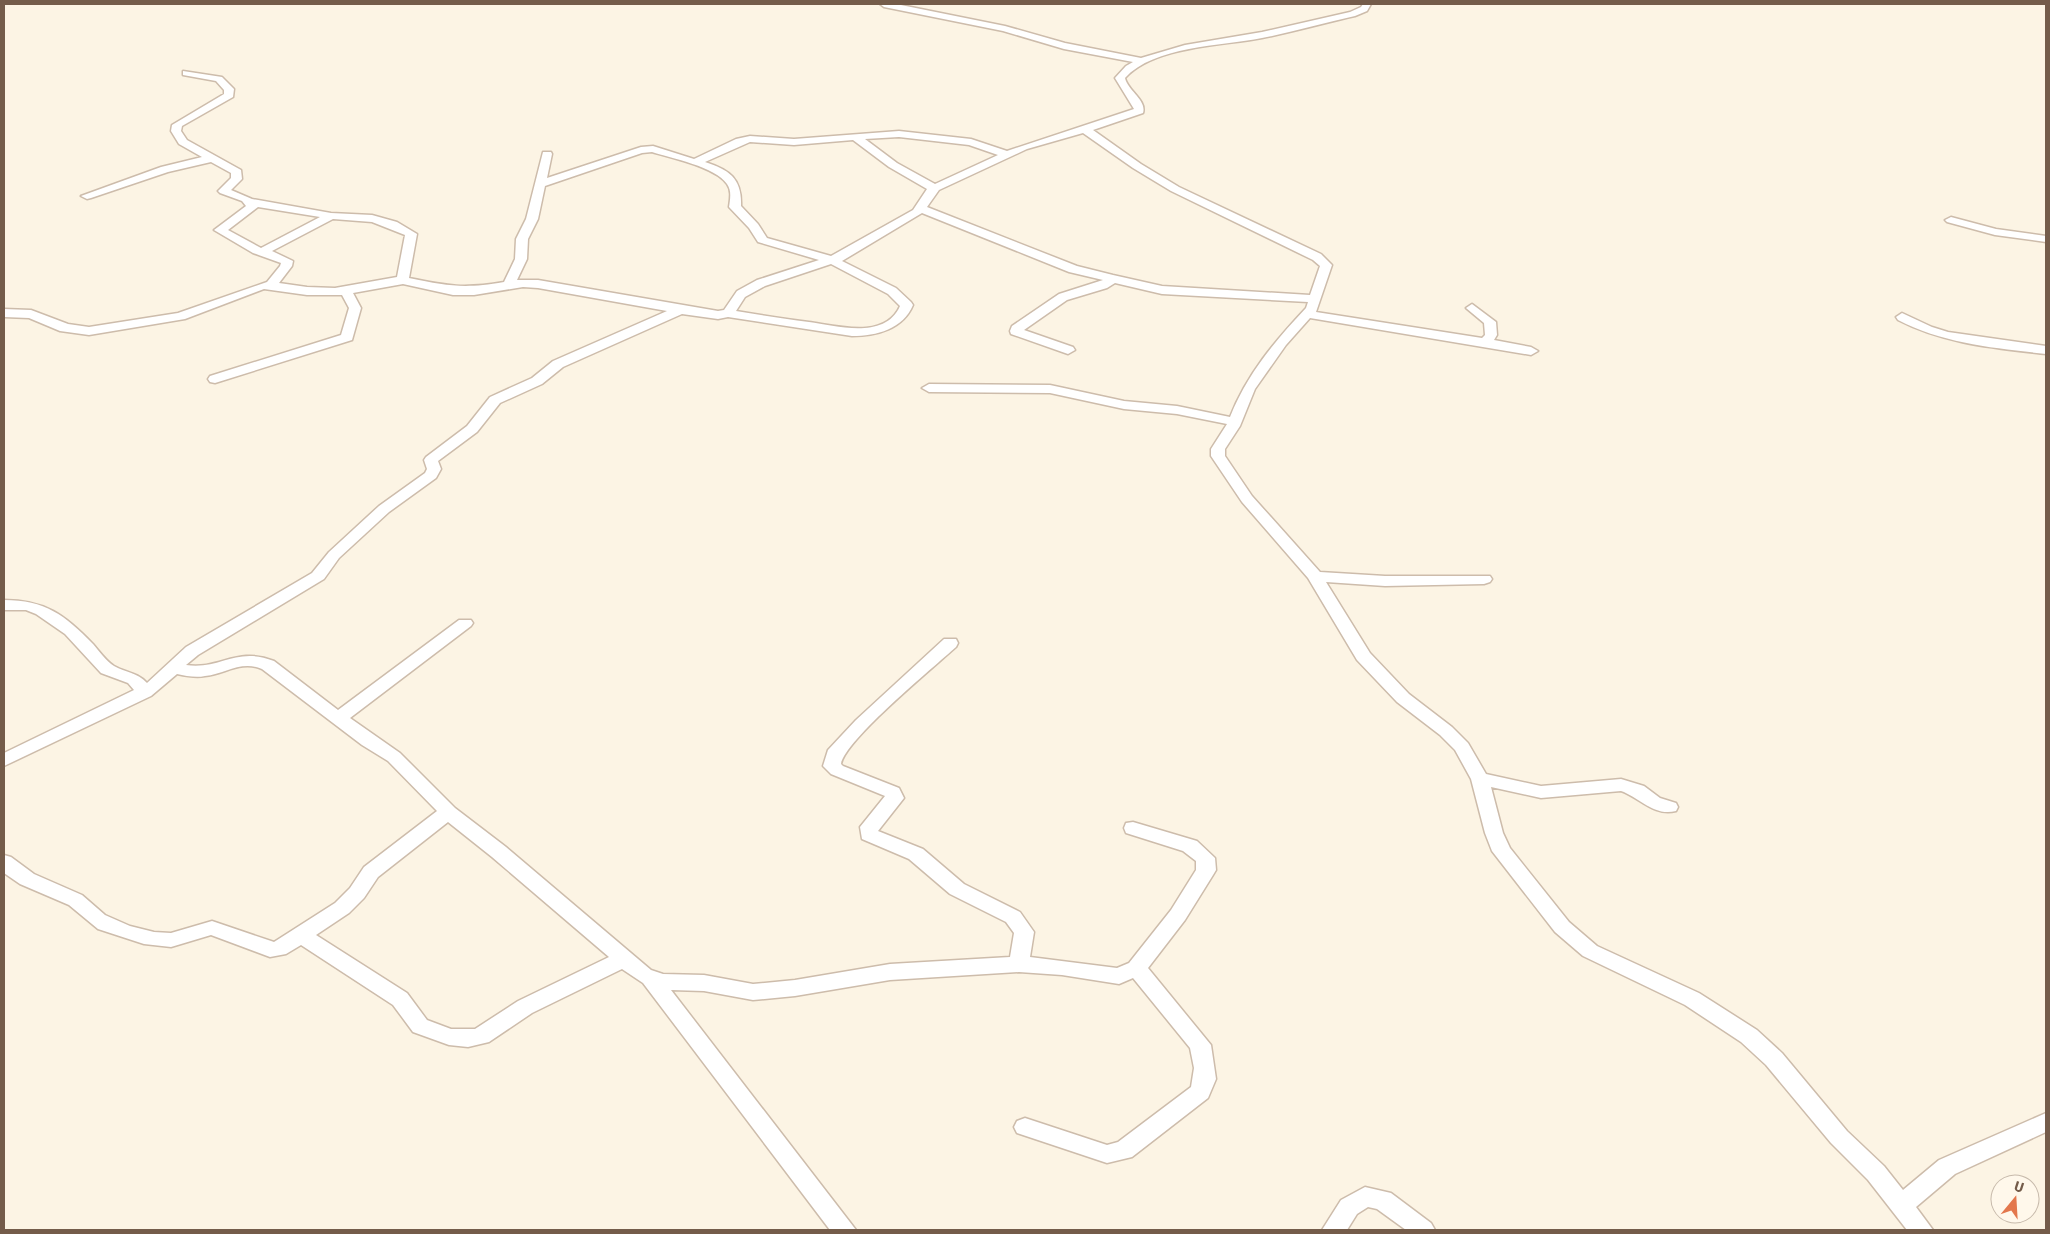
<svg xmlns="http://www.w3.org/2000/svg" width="2050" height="1234" font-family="'Fira Sans',sans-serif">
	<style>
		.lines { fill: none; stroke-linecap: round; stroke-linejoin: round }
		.street-casing { stroke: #cdbcab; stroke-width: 3 }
		.street { fill: #fff; fill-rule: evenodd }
	</style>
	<rect width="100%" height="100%" fill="#fcf4e4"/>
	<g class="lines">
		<defs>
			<g id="street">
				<path d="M880,4H896L1005,26L1065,43L1141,58L1185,45L1262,32L1350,12L1361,7L1363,4H1371L1367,11L1355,16C1324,23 1293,32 1262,38C1221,46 1154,46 1125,78C1128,91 1147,100 1143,113L1093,130L1141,164L1179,187L1321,254L1332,265L1316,312L1482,338L1485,335L1484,323L1466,308L1472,304L1496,322L1497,335L1494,340L1531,347L1538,351L1531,355L1310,318L1286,345L1255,389L1240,426L1225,449V456L1252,496L1320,572L1385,576H1490L1492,579L1490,582L1484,584L1385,586L1326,582L1370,653L1409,694L1452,727L1468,743L1486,774L1541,786L1621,779L1644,786L1660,798L1676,803L1678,807L1676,811C1654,817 1639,797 1621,791L1541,798L1491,787L1503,833L1510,848L1569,922L1597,946L1699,993L1757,1030L1782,1053L1847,1131L1884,1166L1903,1190L1939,1160L2046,1113V1132L1955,1174L1916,1207L1933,1230H1907L1868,1180L1831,1143L1766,1065L1741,1042L1685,1005L1583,956L1555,932L1492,851L1485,833L1471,779L1455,750L1440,735L1397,702L1357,660L1308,578L1242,502L1211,456V449L1227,424L1177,414L1124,409L1050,393L929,392L922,388L929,384L1050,385L1124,401L1177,406L1230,417C1247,374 1275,341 1306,308L1308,302L1162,294L1115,283L1107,288L1067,300L1024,330L1073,347L1075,350L1068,354L1011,334L1010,331L1012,326L1059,294L1103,280L1069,272L922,213L842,261L896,288L911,302L913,305C903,329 877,336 852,336L728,317L718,319L682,314L563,367L542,384L500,403L477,432L438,461L441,469L436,478L389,512L339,558L324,579L198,655L186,665C221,670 236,646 274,661L338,710L459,620H471L473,623L471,626L350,718L400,753L455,808L506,847L651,970L663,974L704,975L753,984L795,980L890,964L1010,957L1014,933L1006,922L950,894L909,859L862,839L860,827L885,796L831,774L823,766L828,750L856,720L944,639H956L958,643L956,647C934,667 845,740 841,764L843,766L899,788L904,798L878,831L923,849L964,884L1020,912L1034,932L1030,957L1117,968L1129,963L1171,910L1196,870V861L1183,851L1126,833L1124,828L1126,823L1133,822L1197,841L1215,858L1216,870L1213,875L1185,920L1148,968L1211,1045L1216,1079L1208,1098L1132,1157L1107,1163L1017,1133L1014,1127L1017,1121L1025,1118L1107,1145L1118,1142L1191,1087L1194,1068L1190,1048L1133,978L1119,984L1062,975L1019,972L890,980L795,996L753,1000L704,991L671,990L856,1230H830L643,983L622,969L532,1013L489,1042L468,1047L449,1045L413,1032L393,1005L301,945L286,954L270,957L211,935L171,947L144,944L98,929L69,905L20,884L4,873V855L11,857L34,874L82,895L105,915L130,926L154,932L171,933L212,921L274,942L335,903L350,888L364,867L437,811L388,761L362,745L262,669C241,660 225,674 205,676C196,678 186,676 177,674L151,696L4,766V753L134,690L128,683L101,673L65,634L36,614L26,610H4V600C45,600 65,615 93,644C99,651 106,661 114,666C126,673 137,672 147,683L186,647L312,573L329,552L379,506L425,473L427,469L424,460L426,457L467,426L490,397L532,378L553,361L667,311L538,288L523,287L474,295H453L403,284L353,293L361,308L352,340L215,383L210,382L208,379L210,376L341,335L349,308L342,295H307L264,289L185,319L89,335L60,331L29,318L4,317V309L31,310L68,324L89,327L178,313L267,282L280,266L281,263L253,253L214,230L246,206L242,201L220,193L218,191L231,178V173L211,162L168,172L91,198L87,199L81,196L161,167L202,157L179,144L171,131L172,125L224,94V90L216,81L183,75V71L222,77L234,89L233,97L182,126L181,131L187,140L241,170L242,179L231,190L252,199L331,213L372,215L397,222L417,234L409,278C448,286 464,289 504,282L515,259L516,239L526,219L543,152H551L552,154L547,178L641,147L653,146L694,159L736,139L750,136L794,139L899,131L971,139L1007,151L1134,109L1115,78L1126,66L1133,62L1064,49L1003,31L884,7ZM1083,133L1133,168L1171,191L1313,260L1320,266L1310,295L1162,286L1113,275L1077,266L927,207L939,190L1027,149ZM899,137L969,145L998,155L935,184L897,163L865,139ZM853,140L889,167L927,189L913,210L831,256L767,238L758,224L741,206C742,179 730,170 705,162L750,142L794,145ZM652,152C671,158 716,167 727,184C732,191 730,199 729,207L749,228L758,242L819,260L757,280L737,291L724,310L718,311L538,280H517L527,259L528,239L538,219L545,186L642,153ZM258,207L320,217L261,248L228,230ZM333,219L372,222L405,235L397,277L335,288L307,287L279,283L292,266L293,261L272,251ZM831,264L888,294L900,306C885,340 837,326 809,322C784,319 760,315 736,311L745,297L765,286ZM448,822L492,857L609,957L518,1001L475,1029H451L427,1020L407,993L316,935L349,913L364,898L378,877Z"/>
				<path d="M1951,217L1996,229L2046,236V242L1995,235L1947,222L1945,220Z"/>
				<path d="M1902,313L1932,327L1948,332L2046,346V354C1995,348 1944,344 1898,320L1896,317Z"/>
				<path d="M1365,1187L1391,1193L1431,1223L1435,1230H1406L1377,1209L1368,1207L1357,1214L1347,1230H1322L1341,1200Z"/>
			</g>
		</defs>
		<!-- street casing -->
		<use href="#street" class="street-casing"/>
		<!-- street -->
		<use href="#street" class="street"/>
	</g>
	<!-- border -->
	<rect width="2050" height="1234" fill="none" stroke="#745c4a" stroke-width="10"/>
	<!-- north arrow -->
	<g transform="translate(2015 1199) rotate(18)"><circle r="24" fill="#fff8eb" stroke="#c7baab"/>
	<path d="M0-4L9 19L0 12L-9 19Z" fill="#e3774c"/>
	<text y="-8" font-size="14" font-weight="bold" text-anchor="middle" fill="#745c4a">U</text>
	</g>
</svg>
